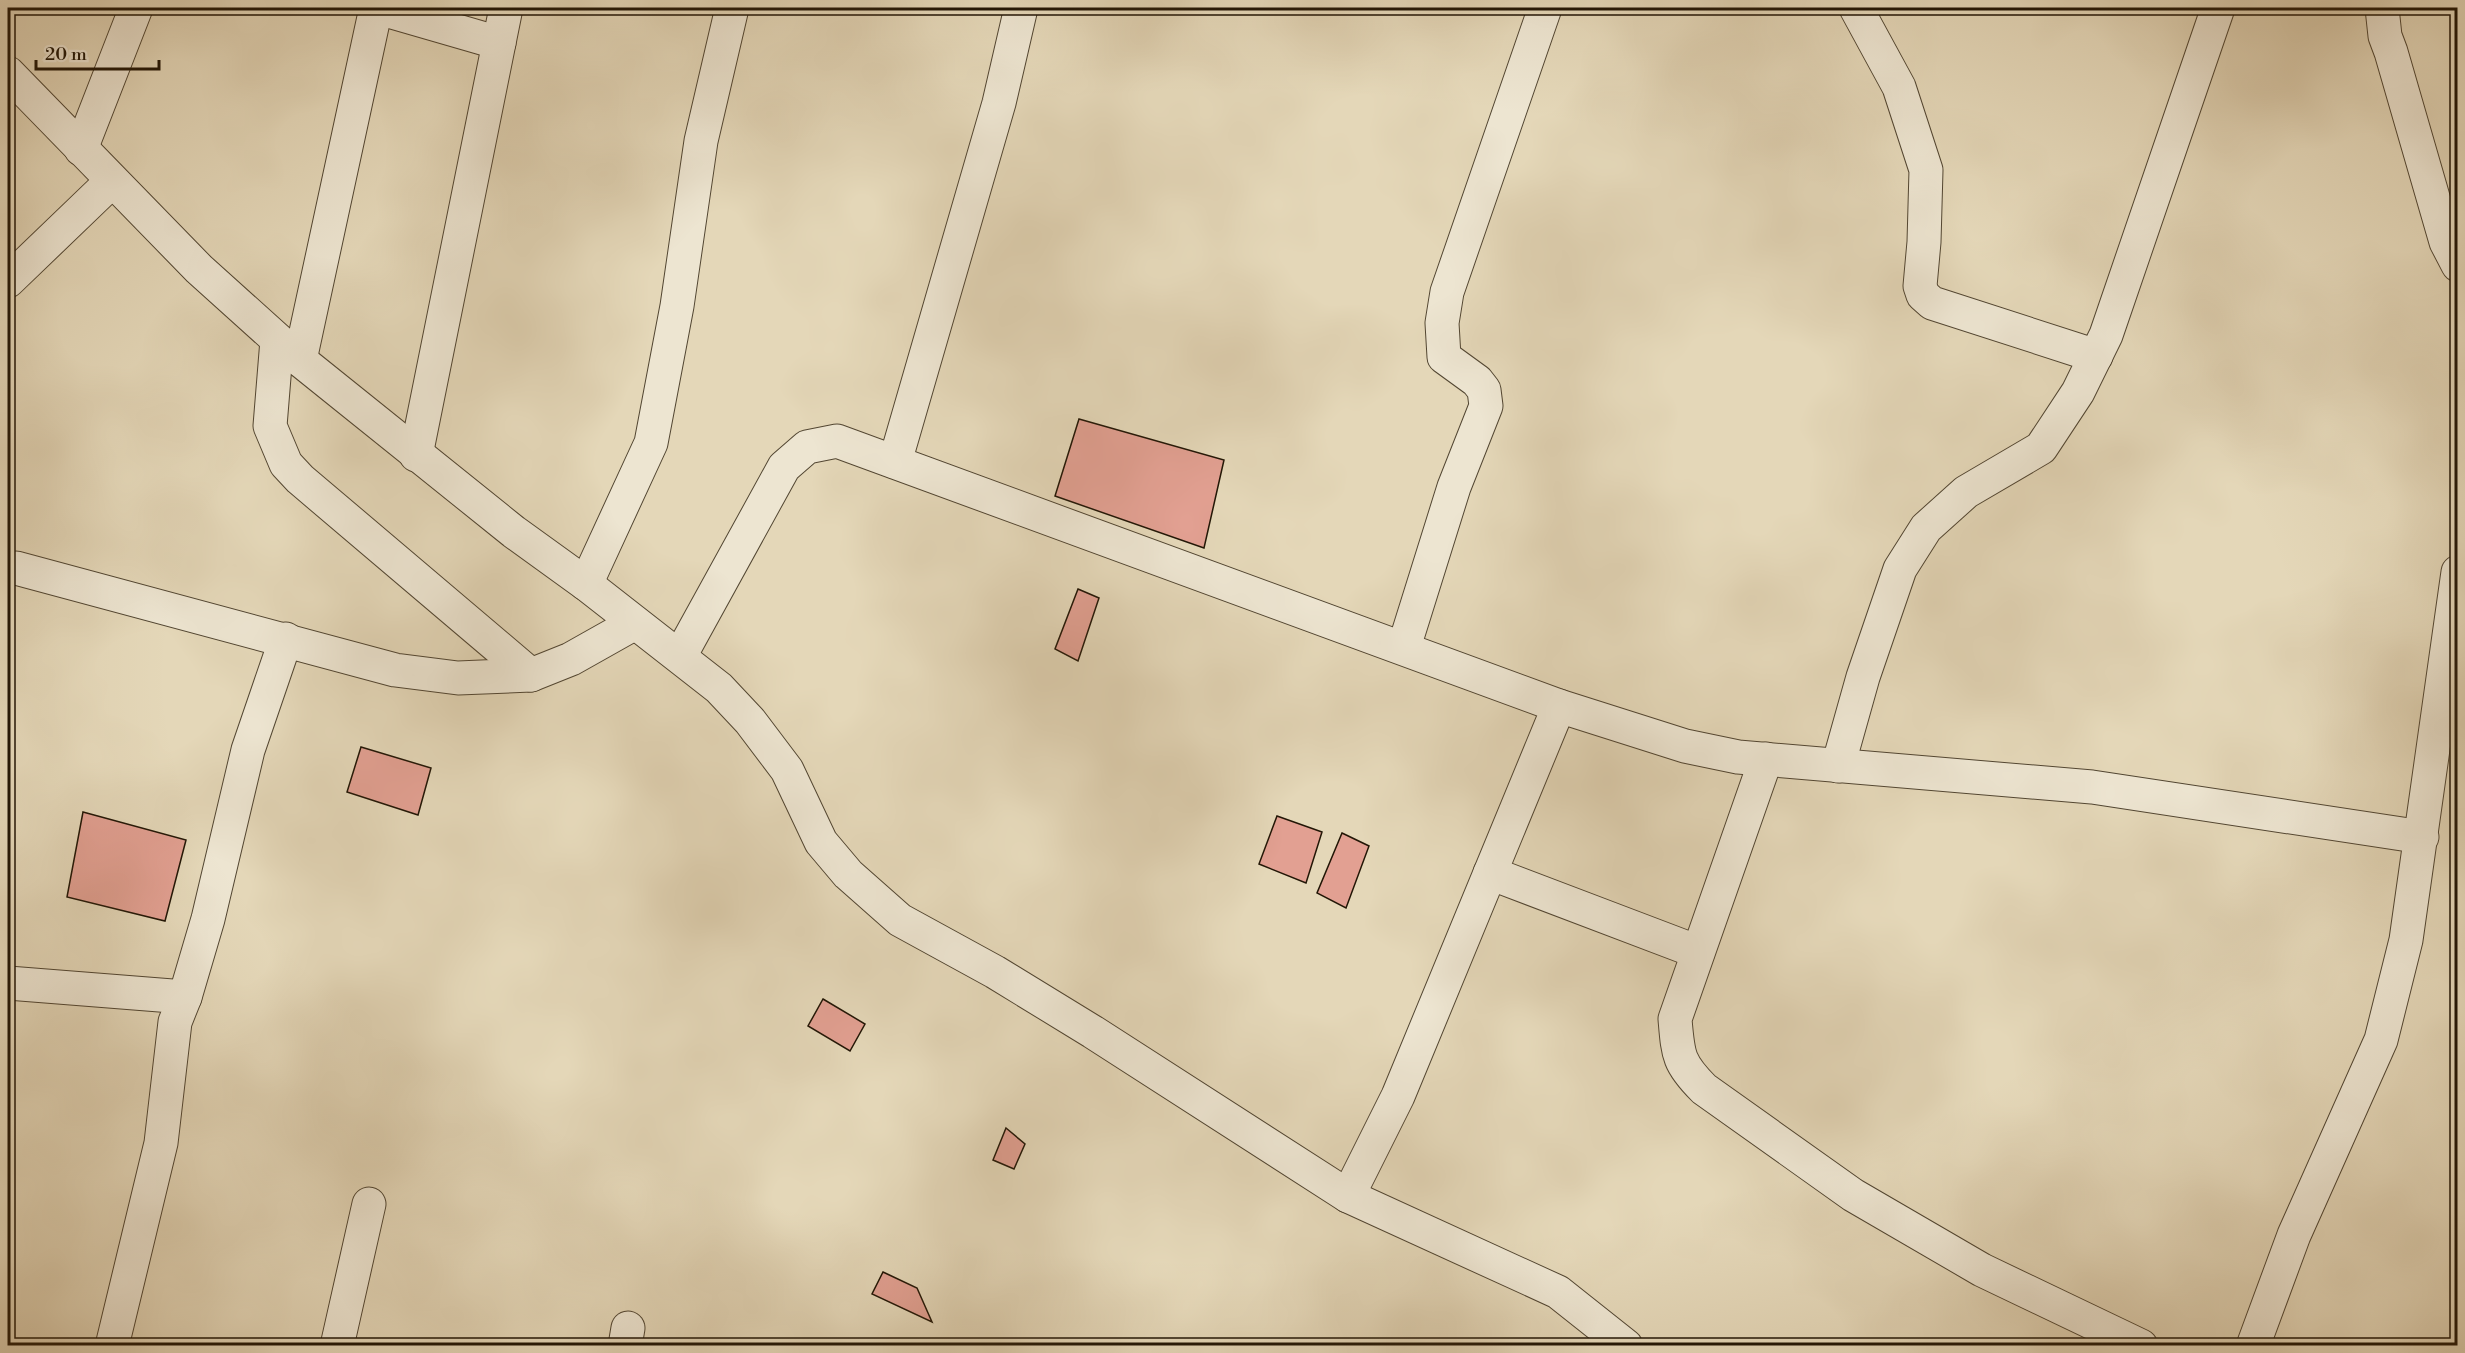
<svg xmlns="http://www.w3.org/2000/svg" width="2465" height="1353" font-family="'Libre Bodoni',serif">
	<style>
		.building { fill: #e2a092; stroke: #221606; stroke-width: 1.5 }
		.lines { fill: none; stroke-linecap: round; stroke-linejoin: round }
		.minor-casing { stroke: #524632; stroke-width: 35 }
		.minor { stroke: #ede5d1; stroke-width: 33 }
	</style>
	<rect width="100%" height="100%" fill="#e4d7b8"/>
	<filter id="stains"><feTurbulence type="fractalNoise" baseFrequency=".00333" numOctaves="4"/><feColorMatrix values="0 0 0 0 .2 0 0 0 0 .09 0 0 0 0 .02 0 0 0 .5 -.17"/></filter>
	<radialGradient id="worn" r=".72"><stop offset=".6" stop-color="#630" stop-opacity="0"/><stop offset="1" stop-color="#630" stop-opacity=".3"/></radialGradient>
	<!-- building -->
	<g class="building">
		<path d="M1079,419L1224,460L1204,548L1055,496Z"/>
		<path d="M1078,589L1099,598L1078,661L1055,649Z"/>
		<path d="M361,747L431,768L418,815L347,792Z"/>
		<path d="M83,812L186,840L165,921L67,897Z"/>
		<path d="M1277,816L1322,832L1306,883L1259,864Z"/>
		<path d="M1342,833L1369,846L1346,908L1317,893Z"/>
		<path d="M823,999L865,1024L850,1051L808,1026Z"/>
		<path d="M1006,1128L1025,1144L1014,1169L993,1160Z"/>
		<path d="M883,1272L917,1288L932,1322L872,1294Z"/>
	</g>
	<g class="lines">
		<defs>
			<g id="minor">
				<path d="M378,8L499,43"/>
				<path d="M1856,8L1899,87L1926,170L1924,242L1920,286L1923,295L1932,303L2096,356"/>
				<path d="M2382,8L2385,36L2391,52L2446,242L2458,265"/>
				<path d="M8,73L199,269L300,360L514,532L586,584L719,688L750,721L787,770L821,842L848,874L900,920L995,972L1093,1032L1348,1196L1558,1292L1626,1346"/>
				<path d="M81,149L136,8"/>
				<path d="M8,281L112,181"/>
				<path d="M277,340L270,426L286,464L300,479L531,675"/>
				<path d="M300,360L376,8"/>
				<path d="M416,455L506,8"/>
				<path d="M895,462L999,103L1021,8"/>
				<path d="M16,568L395,670L458,678L531,675L571,659L635,623"/>
				<path d="M586,584L651,443L677,306L701,141L732,8"/>
				<path d="M1404,647L1454,487L1486,406L1484,390L1477,381L1444,357L1442,323L1447,292L1545,8"/>
				<path d="M680,656L784,467L807,447L837,441L1559,706L1685,746L1738,757L2092,787L2422,837"/>
				<path d="M1766,759L1675,1019C1678,1055 1678,1063 1704,1089L1853,1195L1982,1270L2141,1346"/>
				<path d="M1838,766L1863,677L1900,569L1926,528L1966,492L2041,448L2078,392L2106,335L2218,8"/>
				<path d="M1490,873L1698,952"/>
				<path d="M8,983L185,997"/>
				<path d="M1348,1196L1398,1096L1559,706"/>
				<path d="M112,1346L161,1143L175,1022L185,997L208,919L248,750L286,639"/>
				<path d="M337,1346L369,1204"/>
				<path d="M625,1346L628,1328"/>
				<path d="M2253,1346L2294,1235L2381,1040L2406,940L2458,572"/>
			</g>
		</defs>
		<!-- minor casing -->
		<use href="#minor" class="minor-casing"/>
		<!-- minor -->
		<use href="#minor" class="minor"/>
	</g>
	<!-- margin -->
	<rect width="2465" height="1353" fill="none" stroke="#e4d7b8" stroke-width="30"/>
	<rect x="9" y="9" width="2447" height="1335" fill="none" stroke="#221606" stroke-width="3"/>
	<rect x="15" y="15" width="2435" height="1323" fill="none" stroke="#221606" stroke-width="1.5"/>
	<!-- scale -->
	<path d="M36 60v9h123v-9" fill="none" stroke="#221606" stroke-width="3"/>
	<text x="45" y="60" font-size="18" fill="#221606" stroke="#ede5d1" stroke-width="4.5" paint-order="stroke">20 m</text>
	<rect width="100%" height="100%" filter="url(#stains)"/>
	<rect width="100%" height="100%" fill="url(#worn)"/>
</svg>
